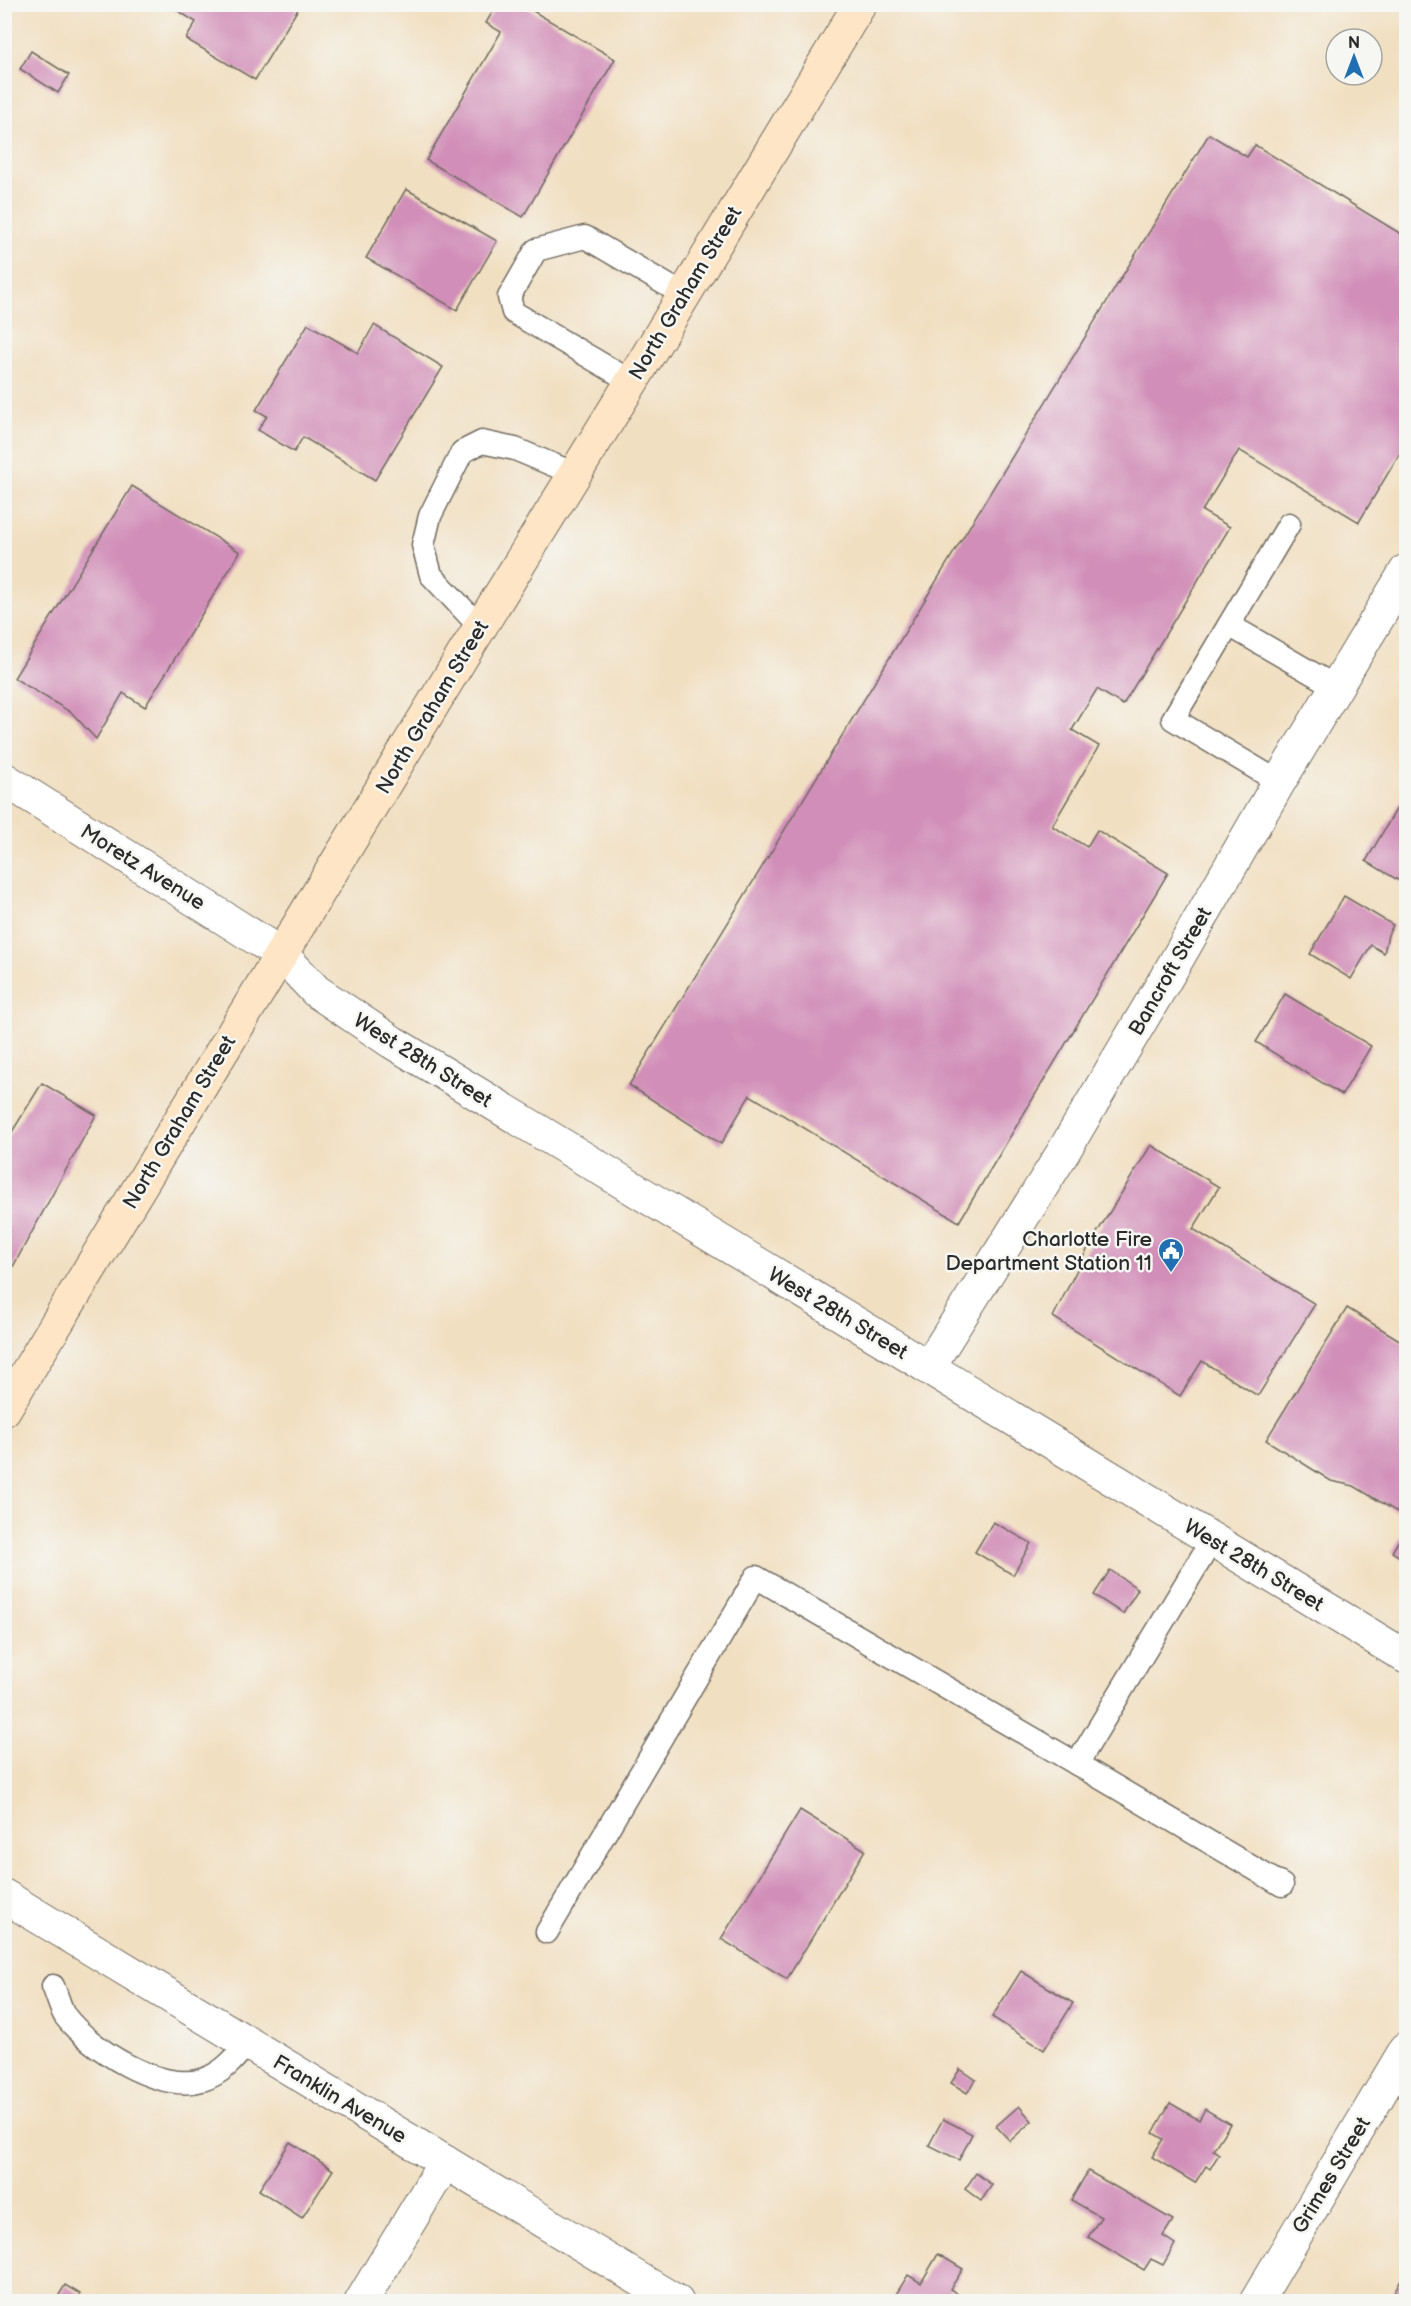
<svg xmlns="http://www.w3.org/2000/svg" width="1411" height="2306" font-family="'Balsamiq Sans',sans-serif">
	<style>
		.building { fill: #d18eb8 }
		.lines { fill: none; stroke-linecap: round; stroke-linejoin: round }
		.lane-casing { stroke: #706a60; stroke-width: 25 }
		.street-casing { stroke: #706a60; stroke-width: 35 }
		.secondary-casing { stroke: #706a60; stroke-width: 35 }
		.lane { stroke: #fff; stroke-width: 22 }
		.street { stroke: #fff; stroke-width: 33 }
		.secondary { stroke: #fde5c5; stroke-width: 33 }
		.labels { text-anchor: middle; stroke-width: 5; stroke-linejoin: round; paint-order: stroke }
		.street-label { font-size: 21px; fill: #2b2b2b; stroke: #f6f6f2 }
		.poi-label { font-size: 21px; fill: #2b2b2b; stroke: #f6f6f2; text-anchor: end }
	</style>
	<rect width="100%" height="100%" fill="#f6f6f2"/>
	<filter id="ink" filterUnits="userSpaceOnUse"><feTurbulence type="fractalNoise" baseFrequency=".0167" numOctaves="2"/><feDisplacementMap in="SourceGraphic" scale="12" xChannelSelector="R" yChannelSelector="G"/><feConvolveMatrix kernelMatrix="1 2 1 2 8 2 1 2 1" color-interpolation-filters="sRGB"/></filter>
	<filter id="wash" filterUnits="userSpaceOnUse"><feTurbulence type="fractalNoise" baseFrequency=".008" numOctaves="4" result="noise"/><feDisplacementMap in="SourceGraphic" scale="24" xChannelSelector="R" yChannelSelector="G"/><feGaussianBlur stdDeviation="1.35" result="paint"/><feColorMatrix in="noise" values="0 0 0 0 0 0 0 0 0 0 0 0 0 0 0 0 0 1.4 0 .05"/><feComposite in="paint" operator="in"/></filter>
	<g filter="url(#wash)">
		<rect width="100%" height="100%" fill="#f1dfc1"/>
		<g id="blocks">
			<!-- building -->
			<g class="building">
				<path d="M167,4H301L255,80L186,39L196,22Z"/>
				<path d="M497,4H521L615,59L523,217L426,160L501,32L486,23Z"/>
				<path d="M31,51L69,75L58,93L20,69Z"/>
				<path d="M1209,134L1247,157L1255,145L1406,237V443L1359,522L1239,450L1202,511L1230,527L1123,705L1097,689L1072,730L1099,746L1052,826L1087,847L1097,830L1168,873L959,1222L750,1095L721,1144L629,1085Z"/>
				<path d="M406,189L497,241L457,310L366,258Z"/>
				<path d="M308,324L358,353L374,325L443,367L375,480L303,437L294,452L258,430L267,416L256,410Z"/>
				<path d="M132,486L240,552L145,707L123,693L96,739L72,713L14,678Z"/>
				<path d="M1401,801L1406,804V885L1366,861Z"/>
				<path d="M1344,896L1393,925L1388,935L1384,953L1371,945L1351,979L1310,954Z"/>
				<path d="M1285,994L1371,1046L1342,1095L1256,1042Z"/>
				<path d="M42,1083L96,1115L4,1283V1145Z"/>
				<path d="M1151,1145L1219,1187L1193,1229L1315,1304L1258,1396L1202,1361L1180,1396L1053,1317L1090,1244Z"/>
				<path d="M1347,1308L1406,1344V1495L1397,1512L1354,1486L1331,1481L1266,1440Z"/>
				<path d="M993,1522L1031,1543L1013,1575L975,1552Z"/>
				<path d="M1406,1528V1561L1392,1552Z"/>
				<path d="M1110,1570L1138,1589L1123,1614L1094,1595Z"/>
				<path d="M800,1810L865,1850L787,1979L721,1939Z"/>
				<path d="M1021,1971L1073,2003L1044,2050L992,2017Z"/>
				<path d="M960,2069L976,2080L967,2093L951,2083Z"/>
				<path d="M1170,2103L1199,2120L1205,2109L1230,2124L1213,2150L1219,2154L1210,2169L1206,2166L1195,2183L1152,2157L1163,2139L1153,2133Z"/>
				<path d="M1019,2106L1032,2121L1010,2141L996,2126Z"/>
				<path d="M943,2119L972,2134L959,2160L929,2145Z"/>
				<path d="M290,2142L333,2170L302,2218L259,2190Z"/>
				<path d="M1088,2171L1173,2220L1163,2236L1175,2244L1163,2265L1151,2259L1144,2270L1088,2237L1101,2217L1071,2200Z"/>
				<path d="M976,2173L992,2185L981,2201L965,2189Z"/>
				<path d="M938,2254L963,2269L950,2289L970,2302H904L895,2296L908,2275L921,2283Z"/>
				<path d="M1406,2270V2302H1403L1392,2296Z"/>
				<path d="M65,2285L80,2294L75,2302L56,2300Z"/>
			</g>
		</g>
	</g>
	<g filter="url(#ink)">
		<use href="#blocks" fill-opacity="0" stroke="#706a60" stroke-width="1.5"/>
		<g class="lines">
			<defs>
				<g id="lane">
					<path d="M632,382L513,312L509,297L536,250L585,237L684,295"/>
					<path d="M1229,625L1336,687"/>
					<path d="M480,627L431,575L423,545L430,516L462,452L482,442L515,449L575,474"/>
					<path d="M1279,782L1173,719L1289,524"/>
					<path d="M1077,1764L1282,1885"/>
					<path d="M547,1932L756,1577L1077,1764L1212,1540"/>
					<path d="M53,1986C57,1995 60,2008 65,2016C90,2049 160,2093 202,2080C222,2074 235,2059 247,2043"/>
				</g>
				<g id="street">
					<path d="M4,779L281,954L316,991L392,1042L1406,1657"/>
					<path d="M928,1368L1062,1154L1172,968L1279,782L1406,571"/>
					<path d="M4,1896L677,2302"/>
					<path d="M361,2302L445,2162"/>
					<path d="M1256,2302L1406,2049"/>
				</g>
				<path id="secondary" d="M4,1410L463,655L639,370L860,4"/>
			</defs>
			<!-- lane casing -->
			<use href="#lane" class="lane-casing"/>
			<!-- street casing -->
			<use href="#street" class="street-casing"/>
			<!-- secondary casing -->
			<use href="#secondary" class="secondary-casing"/>
			<!-- lane -->
			<use href="#lane" class="lane"/>
			<!-- street -->
			<use href="#street" class="street"/>
			<!-- secondary -->
			<use href="#secondary" class="secondary"/>
		</g>
	</g>
	<!-- icons -->
	<defs>
		<symbol id="civic-pin" viewBox="-11 -11 22 30"><path d="M0 17L-7.5 6A9.5 9.5 0 1 1 7.5 6Z" fill="#1f6fb2" stroke="#f6f6f2"/><path d="M-.6-6.5H3V-4.5H.6V-3L4-1V1h2V6H-6V1h2V-1L-.6-3ZM-1.2 2.5V6h2.4V2.5Z" fill="#fff"/></symbol>
	</defs>
	<g fill-rule="evenodd">
		<use href="#civic-pin" x="1156" y="1236" width="30" height="40"/>
	</g>
	<g class="labels">
		<!-- street labels -->
		<g class="street-label">
			<text transform="translate(685 293) rotate(-59)" y="7">North Graham Street</text>
			<text transform="translate(432 707) rotate(-59)" y="7">North Graham Street</text>
			<text transform="translate(143 867) rotate(32)" y="7">Moretz Avenue</text>
			<text transform="translate(1170 971) rotate(-60)" y="7">Bancroft Street</text>
			<text transform="translate(423 1060) rotate(32)" y="7">West 28th Street</text>
			<text transform="translate(179 1122) rotate(-59)" y="7">North Graham Street</text>
			<text transform="translate(838 1313) rotate(31)" y="7">West 28th Street</text>
			<text transform="translate(1254 1565) rotate(31)" y="7">West 28th Street</text>
			<text transform="translate(340 2099) rotate(31)" y="7">Franklin Avenue</text>
			<text transform="translate(1331 2175) rotate(-59)" y="7">Grimes Street</text>
		</g>
		<!-- poi labels -->
		<g class="poi-label">
			<text x="1152" y="1246">Charlotte Fire<tspan x="1152" dy="24">Department Station 11</tspan></text>
		</g>
	</g>
	<!-- margin -->
	<rect width="1411" height="2306" fill="none" stroke="#f6f6f2" stroke-width="24"/>
	<!-- north arrow -->
	<g transform="translate(1354 57)"><circle r="28" fill="#f6f6f2" stroke="#a5a5a2" stroke-width="1.5"/>
	<path d="M0-4.5L10 22L0 15L-10 22Z" fill="#1f6fb2"/>
	<text y="-9" font-size="16" font-weight="bold" text-anchor="middle" fill="#2b2b2b">N</text>
	</g>
</svg>
